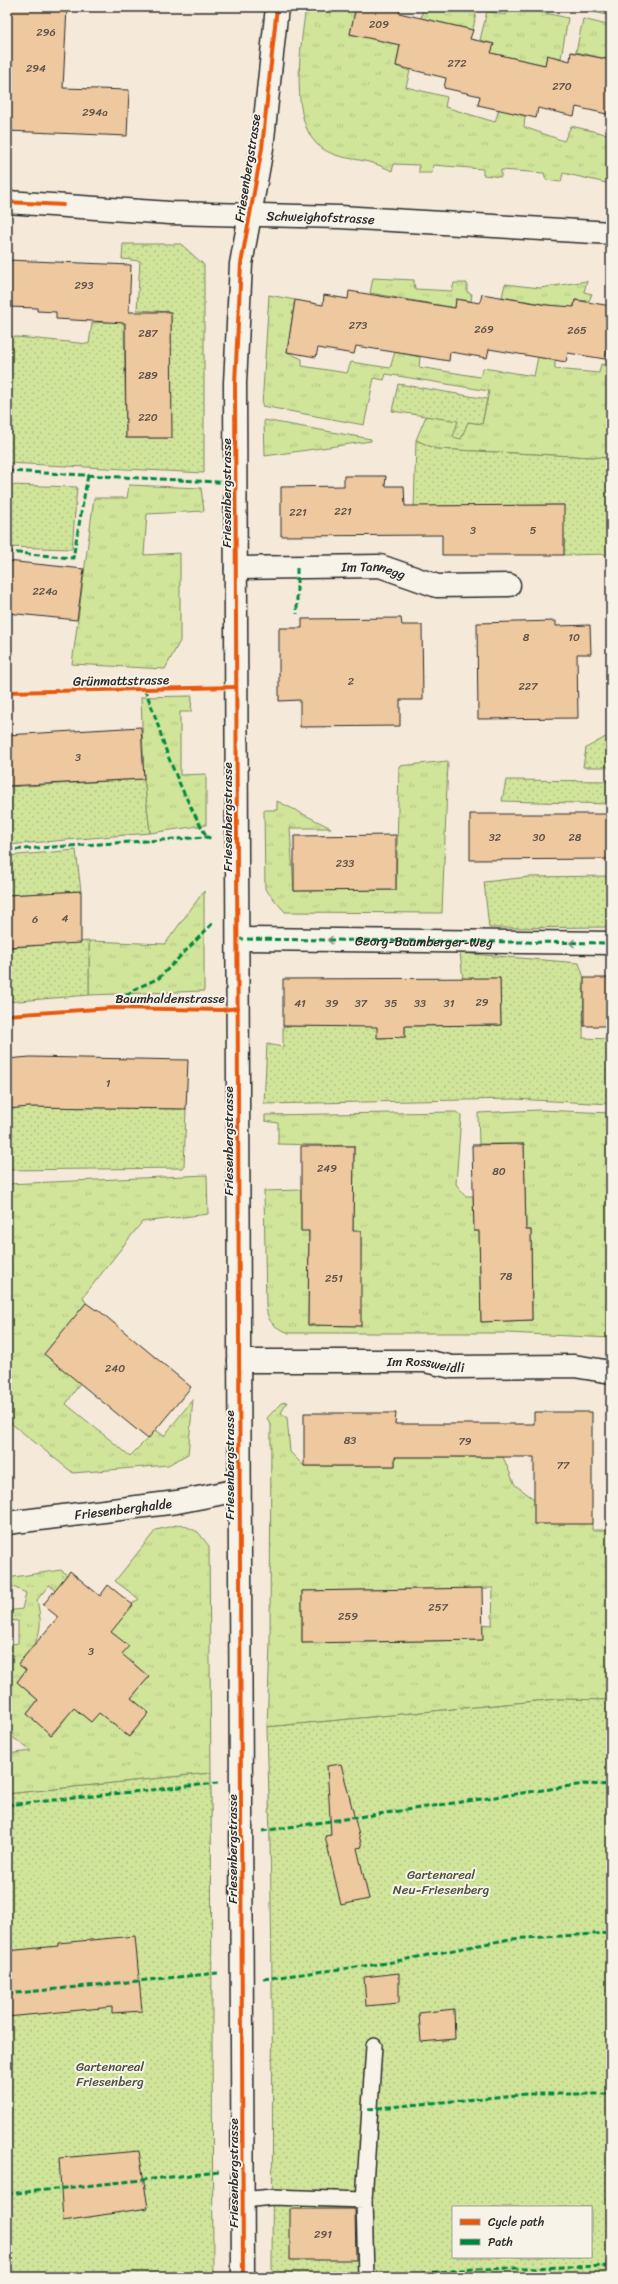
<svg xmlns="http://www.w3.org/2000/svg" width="618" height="2284" font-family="Sriracha,sans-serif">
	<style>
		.grass { fill: url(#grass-tufts); stroke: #7e8862; fill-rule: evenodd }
		.park { fill: url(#park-dots); stroke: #7e8862; fill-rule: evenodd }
		.building { fill: #eec89e; stroke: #2b2b2b }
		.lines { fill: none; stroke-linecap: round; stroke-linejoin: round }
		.service-casing { stroke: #2b2b2b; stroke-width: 18 }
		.minor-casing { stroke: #2b2b2b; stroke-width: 25 }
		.tertiary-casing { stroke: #2b2b2b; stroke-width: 25 }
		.secondary-casing { stroke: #2b2b2b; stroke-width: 25 }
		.service { stroke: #f7f3e8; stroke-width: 15 }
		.minor { stroke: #f7f3e8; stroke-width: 22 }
		.tertiary { stroke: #f7f3e8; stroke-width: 22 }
		.secondary { stroke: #f7f3e8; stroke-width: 22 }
		.quiet { stroke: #00873e; stroke-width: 3; stroke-dasharray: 6 3; stroke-linecap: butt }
		.cycleway-casing { stroke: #f7f3e8; stroke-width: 6 }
		.cycleway { stroke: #e8590c; stroke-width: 4 }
		.oneway { stroke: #918f8a }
		.labels { text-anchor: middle; stroke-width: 4; stroke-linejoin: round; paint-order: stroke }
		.number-label { font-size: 11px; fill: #5c5248 }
		.street-label { font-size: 13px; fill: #2b2b2b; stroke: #f7f3e8 }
		.park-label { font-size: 13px; fill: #4c5041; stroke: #f7f3e8 }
	</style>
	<defs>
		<pattern id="grass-tufts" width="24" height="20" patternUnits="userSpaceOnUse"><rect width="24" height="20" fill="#d0e59a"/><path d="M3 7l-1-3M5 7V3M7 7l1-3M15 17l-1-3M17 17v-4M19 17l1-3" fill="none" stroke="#b3c585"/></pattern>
		<pattern id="park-dots" width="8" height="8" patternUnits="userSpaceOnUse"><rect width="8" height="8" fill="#d0e59a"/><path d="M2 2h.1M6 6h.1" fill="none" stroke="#b3c585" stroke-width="1.8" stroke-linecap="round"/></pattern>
	</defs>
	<rect width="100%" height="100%" fill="#f5ead9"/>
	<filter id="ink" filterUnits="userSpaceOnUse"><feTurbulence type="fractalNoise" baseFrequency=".025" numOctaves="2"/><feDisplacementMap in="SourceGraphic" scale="8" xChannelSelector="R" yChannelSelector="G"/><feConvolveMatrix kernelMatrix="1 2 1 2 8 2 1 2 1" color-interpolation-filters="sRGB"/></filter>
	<g filter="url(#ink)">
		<!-- grass -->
		<g class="grass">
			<path d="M306,7H356L350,34L400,45L396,66L410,71L406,87L447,97L445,107L495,122L499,109L525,116L524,127L564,141L571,126L610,135L611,131V184L563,173L561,182L546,180L544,173L501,170V177L483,175V169L433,165L432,173H419V165L394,164L392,171C386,168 379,165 372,163C356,158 338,159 323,149C287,127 301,43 306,7Z"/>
			<path d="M423,7H477L473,30L421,18Z"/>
			<path d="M508,7H518L568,18L561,58L547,56L545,65L491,53L494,44L480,40L487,11L505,15Z"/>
			<path d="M583,19L611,26V60L576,52Z"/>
			<path d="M373,278L414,280L415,289L452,291L454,283H467V292L472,294L471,301L456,299L455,308L370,293Z"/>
			<path d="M587,281L584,292L592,294L589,301L575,300L573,309L502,297L505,284L540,288Z"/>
			<path d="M269,295L295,300L287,352L302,359V366L347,373L351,362L390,368L395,352L420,357L419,367L480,377L483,368L534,376L538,357L555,361V369L599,373L601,364L611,366V458L436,449L416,440L426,416L482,424L489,391L386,374L384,380L374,378L364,425L262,406Z"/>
			<path d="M264,420L371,439V441L265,456Z"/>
			<path d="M129,485L201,488L204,511L147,514L144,555L180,553V641L165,669L72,664L94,498H127Z"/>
			<path d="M192,696L191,712H180V775L206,774V825L150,833L144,779L141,697Z"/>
			<path d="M448,761L442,913L285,912L265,889L264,810H277V801L331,828H290L294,891L396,890L399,766Z"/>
			<path d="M204,891V991L89,995V941L165,944Z"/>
			<path d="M539,1110L611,1113V1338L507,1333H289C275,1327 268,1324 266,1307L264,1191L301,1190V1230L309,1231L308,1325L360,1326L361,1231H353L354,1146L278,1144V1123L265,1121V1115L456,1112L461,1116L456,1184L465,1196H473L474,1231H479L481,1322L532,1320L531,1230L526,1229L524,1144H479L478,1113Z"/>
			<path d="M207,1175L208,1214L142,1222L83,1297L86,1303L45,1354L80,1383L66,1404L130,1456L156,1430L164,1436L193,1399L188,1454L168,1465L73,1473L7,1420V1184Z"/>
			<path d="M287,1402L281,1413L287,1417L290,1452L304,1466H395V1457H503L515,1485L534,1499L592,1524V1530H611V1700L558,1699L267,1727L270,1644L271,1425L267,1418L281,1403ZM493,1588L492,1625L482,1624V1640L302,1643V1591Z"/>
			<path d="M181,1524L198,1532L209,1546L211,1773L7,1794V1754L31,1751L7,1733V1645L18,1643V1621L7,1620V1611L22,1609L26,1593L7,1584V1578L61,1570L67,1575L55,1590L49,1585L37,1600C44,1633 40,1638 18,1664L26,1670L17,1682L38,1700L27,1714L52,1735L66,1718L55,1709L63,1699L91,1722L101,1710L109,1721L129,1737L149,1713L131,1698L149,1677L133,1663L119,1657L128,1646L101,1625L139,1599L115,1581L156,1530Z"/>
		</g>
		<!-- park -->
		<g class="park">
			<path d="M573,7H611V16Z"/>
			<path d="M123,244H181L204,265V473L7,463V336L89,344L92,323L124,321L126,438H171V312L137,310L140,261L122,259Z"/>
			<path d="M398,384L487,399L482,424L468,422L461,439L453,437L458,421L392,411Z"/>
			<path d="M416,440L436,449L611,458V554L564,555L563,505L442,506L414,511Z"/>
			<path d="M7,485L77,487L72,549L7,547Z"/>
			<path d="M611,734V767H583L586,748Z"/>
			<path d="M144,779L150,833L7,845V787Z"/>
			<path d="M506,780L611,781V804L502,801Z"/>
			<path d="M76,850L81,891L7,895V856Z"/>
			<path d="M611,876V927L489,928L484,882L528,877Z"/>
			<path d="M89,941V995L7,1002V948Z"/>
			<path d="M460,953L579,963L584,978L583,1038L611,1039V1104L514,1099L264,1104L267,1044L283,1047V1026H377L378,1038L405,1037V1026L501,1025L500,978L463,979Z"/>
			<path d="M29,1107L186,1109L184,1168L7,1170V1109Z"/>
			<path d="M558,1699L611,1700V2277H272C273,2094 273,1910 267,1727ZM453,2207H591V2257H453Z"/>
			<path d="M211,1773L213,2277H7V1794Z"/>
		</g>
		<!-- building -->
		<g class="building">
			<path d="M7,7H67L63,88L129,90L127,136L7,131Z"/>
			<path d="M356,7H401L399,13L473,30L470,39L494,44L491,53L545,65L547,55L570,61L571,52L611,60V115L576,107L574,116L538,108L536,118L478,105L480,96L444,88L446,78L396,66L400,45L350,34Z"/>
			<path d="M7,260L131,265L129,312H171L172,438H126L125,323L56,319V312L37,311V308L7,307Z"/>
			<path d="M349,291L455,308L456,299L480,303L482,294L547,305L574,307L575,300L611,306V351L607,350L605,359L568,353L566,362L489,349L487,358L450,352L449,361L356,346L354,354L318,348L316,357L287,352L295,300L323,305L324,295L348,299Z"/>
			<path d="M344,476H386L385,486H404L405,506L564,505V555H442V535L281,536V487L344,486Z"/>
			<path d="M7,561L84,569L77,620L7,613Z"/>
			<path d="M401,618L402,625H422L423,700H400V726L300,727V700L279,701V628H302V619Z"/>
			<path d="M556,621V626L590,625L591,654H577L578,718L478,719L477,623Z"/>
			<path d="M141,727L144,779L7,786V735Z"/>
			<path d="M470,814H611V859L470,860Z"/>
			<path d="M396,835V890L294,891V836Z"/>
			<path d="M81,891V943L7,947V895Z"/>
			<path d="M500,978L501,1025L405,1026V1037L377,1038V1027L283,1026V979Z"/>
			<rect x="584" y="978" width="27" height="48"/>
			<path d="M30,1057L188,1060L186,1109L29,1107L7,1109V1059Z"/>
			<path d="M524,1144L526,1230H531L532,1320L481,1322L479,1231H474L472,1145Z"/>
			<path d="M301,1146H354L353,1231H361V1326L308,1325L309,1231H301Z"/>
			<path d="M86,1303L96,1310L97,1309L191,1387L148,1439L44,1354Z"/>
			<path d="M534,1412H592V1524H534V1457H395V1466H304V1413H396L395,1424H534Z"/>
			<path d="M70,1571L100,1596L108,1585L133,1605L111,1632L129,1646L122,1654L149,1677L131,1698L149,1713L129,1737L99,1713L91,1722L74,1708L51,1735L27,1714L38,1700L17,1682L26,1670L18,1664L58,1617L43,1605Z"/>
			<path d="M482,1588L483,1640L302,1643V1591Z"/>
			<path d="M341,1764L362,1847L357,1848L369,1899L341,1905L325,1836L331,1835L327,1766Z"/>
			<path d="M135,1936L142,2011L112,2013V2007L7,2017V1951L58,1946V1943Z"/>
			<path d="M399,1973V2003L366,2006L364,1977Z"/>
			<path d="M454,2009L455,2039L421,2042L419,2013Z"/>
			<path d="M139,2151L148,2208L63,2221L59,2158Z"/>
			<path d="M290,2209H355L356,2260H290Z"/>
		</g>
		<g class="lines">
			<defs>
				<g id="service">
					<path d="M243,2200L272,2197L364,2200L366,2277"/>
					<path d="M364,2200L374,2046"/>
				</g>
				<g id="minor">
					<path id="s1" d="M236,568L380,566L437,586L509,585"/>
					<path d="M238,939L611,943"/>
					<path id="s2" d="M239,1361H425L452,1367L574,1366L611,1372"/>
					<path id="s3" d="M7,1523L177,1502L239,1490"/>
					<path d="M243,2277L235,383L241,264L250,215"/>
				</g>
				<path id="tertiary" d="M250,215L262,148L277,7"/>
				<g id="secondary">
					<path id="s4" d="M7,202L170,213L340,217L611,233"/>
				</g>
			</defs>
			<!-- service casing -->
			<use href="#service" class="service-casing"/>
			<!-- minor casing -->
			<use href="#minor" class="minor-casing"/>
			<!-- tertiary casing -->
			<use href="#tertiary" class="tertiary-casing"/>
			<!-- secondary casing -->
			<use href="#secondary" class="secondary-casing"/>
			<!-- service -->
			<use href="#service" class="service"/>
			<!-- minor -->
			<use href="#minor" class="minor"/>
			<!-- tertiary -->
			<use href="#tertiary" class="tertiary"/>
			<!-- secondary -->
			<use href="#secondary" class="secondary"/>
			<!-- quiet -->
			<g class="quiet">
				<path d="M7,471L236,483"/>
				<path d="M7,552L73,558L88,475"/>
				<path d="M297,568V614"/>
				<path d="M144,689C155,711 160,734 168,756C179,784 192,811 207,837"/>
				<path d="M7,850L207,837L213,839"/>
				<path id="s5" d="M238,939L611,943"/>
				<path d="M113,1008L133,990L159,978L214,922"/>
				<path d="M7,1805L218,1783"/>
				<path d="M262,1831L584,1784L611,1785"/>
				<path d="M263,1979L387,1963L510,1939L611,1933"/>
				<path d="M7,1994L218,1973"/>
				<path d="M368,2109L527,2094H611"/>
				<path d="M7,2194L219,2172"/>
				<path d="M378,2277L475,2269L611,2266"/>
			</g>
			<defs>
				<g id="cycleway">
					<path d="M7,202L63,205"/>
					<path d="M7,692L236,687"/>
					<path d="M7,1015L112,1008L221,1010L238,1008"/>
					<path d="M243,2277L235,383L241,264L262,148L277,7"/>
				</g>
			</defs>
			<!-- cycleway casing -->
			<use href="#cycleway" class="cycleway-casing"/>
			<!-- cycleway -->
			<use href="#cycleway" class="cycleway"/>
		</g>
		<!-- one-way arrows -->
		<defs><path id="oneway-chevron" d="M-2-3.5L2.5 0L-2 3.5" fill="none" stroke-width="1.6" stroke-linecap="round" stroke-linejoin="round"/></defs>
		<g class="oneway">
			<use href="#oneway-chevron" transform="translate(330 940) rotate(-179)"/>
			<use href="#oneway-chevron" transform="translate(572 943) rotate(-179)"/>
		</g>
	</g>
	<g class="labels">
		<!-- number labels -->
		<g class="number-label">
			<text x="379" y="28">209</text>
			<text x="46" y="36">296</text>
			<text x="457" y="67">272</text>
			<text x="36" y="72">294</text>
			<text x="562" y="90">270</text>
			<text x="95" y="116">294a</text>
			<text x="84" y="289">293</text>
			<text x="358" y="329">273</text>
			<text x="484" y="333">269</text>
			<text x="577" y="334">265</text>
			<text x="148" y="337">287</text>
			<text x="148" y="379">289</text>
			<text x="148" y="421">220</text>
			<text x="343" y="515">221</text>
			<text x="298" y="516">221</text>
			<text x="473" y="534">3</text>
			<text x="533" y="534">5</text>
			<text x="45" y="595">224a</text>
			<text x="526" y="641">8</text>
			<text x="574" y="641">10</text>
			<text x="351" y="685">2</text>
			<text x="528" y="690">227</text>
			<text x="78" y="761">3</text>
			<text x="495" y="841">32</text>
			<text x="539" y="841">30</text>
			<text x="575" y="841">28</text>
			<text x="345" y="867">233</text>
			<text x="65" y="922">4</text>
			<text x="35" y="923">6</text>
			<text x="482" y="1006">29</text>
			<text x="300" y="1007">41</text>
			<text x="332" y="1007">39</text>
			<text x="361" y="1007">37</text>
			<text x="391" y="1007">35</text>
			<text x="420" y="1007">33</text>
			<text x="449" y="1007">31</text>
			<text x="108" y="1087">1</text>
			<text x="327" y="1172">249</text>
			<text x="499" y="1175">80</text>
			<text x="506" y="1280">78</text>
			<text x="334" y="1282">251</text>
			<text x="115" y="1372">240</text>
			<text x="350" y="1444">83</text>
			<text x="465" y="1445">79</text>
			<text x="563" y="1469">77</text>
			<text x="438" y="1611">257</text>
			<text x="348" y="1620">259</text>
			<text x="91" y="1655">3</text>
			<text x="323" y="2238">291</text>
		</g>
		<!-- street labels -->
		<g class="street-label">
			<text transform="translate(247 168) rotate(-81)" y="5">Friesenbergstrasse</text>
			<text dy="5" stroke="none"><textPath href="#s4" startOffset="314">Schweighofstrasse</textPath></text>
			<text transform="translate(226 493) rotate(-90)" y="5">Friesenbergstrasse</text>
			<text dy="5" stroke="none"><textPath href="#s1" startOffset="138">Im Tannegg</textPath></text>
			<text transform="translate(121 680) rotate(-1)" y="5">Grünmattstrasse</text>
			<text transform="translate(227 817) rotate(-90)" y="5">Friesenbergstrasse</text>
			<text dy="5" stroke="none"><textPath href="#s5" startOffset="186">Georg-Baumberger-Weg</textPath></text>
			<text x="170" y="1003">Baumhaldenstrasse</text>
			<text transform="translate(228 1141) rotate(-90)" y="5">Friesenbergstrasse</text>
			<text dy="5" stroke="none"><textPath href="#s2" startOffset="187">Im Rossweidli</textPath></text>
			<text transform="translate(229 1465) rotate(-90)" y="5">Friesenbergstrasse</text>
			<text dy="5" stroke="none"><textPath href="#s3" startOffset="117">Friesenberghalde</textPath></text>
			<text transform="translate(232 1849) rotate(-90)" y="5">Friesenbergstrasse</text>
			<text transform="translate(233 2173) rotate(-90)" y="5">Friesenbergstrasse</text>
		</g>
		<!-- park labels -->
		<g class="park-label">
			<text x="441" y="1879">Gartenareal<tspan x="441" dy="15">Neu-Friesenberg</tspan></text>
			<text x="110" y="2071">Gartenareal<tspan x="110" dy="15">Friesenberg</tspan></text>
		</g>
	</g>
	<!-- margin -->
	<rect width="618" height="2284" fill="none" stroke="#f7f3e8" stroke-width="24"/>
	<rect x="12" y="12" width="594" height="2260" fill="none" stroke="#2b2b2b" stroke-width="1.5" filter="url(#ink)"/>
	<!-- legend -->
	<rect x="452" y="2206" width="140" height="52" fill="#f7f3e8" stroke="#a5a39c"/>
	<rect x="460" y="2219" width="20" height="6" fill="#e8590c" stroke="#a5a39c"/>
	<text x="488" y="2226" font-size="12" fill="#2b2b2b">Cycle path</text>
	<rect x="460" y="2239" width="20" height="6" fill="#00873e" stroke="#a5a39c"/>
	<text x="488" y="2246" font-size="12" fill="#2b2b2b">Path</text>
</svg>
